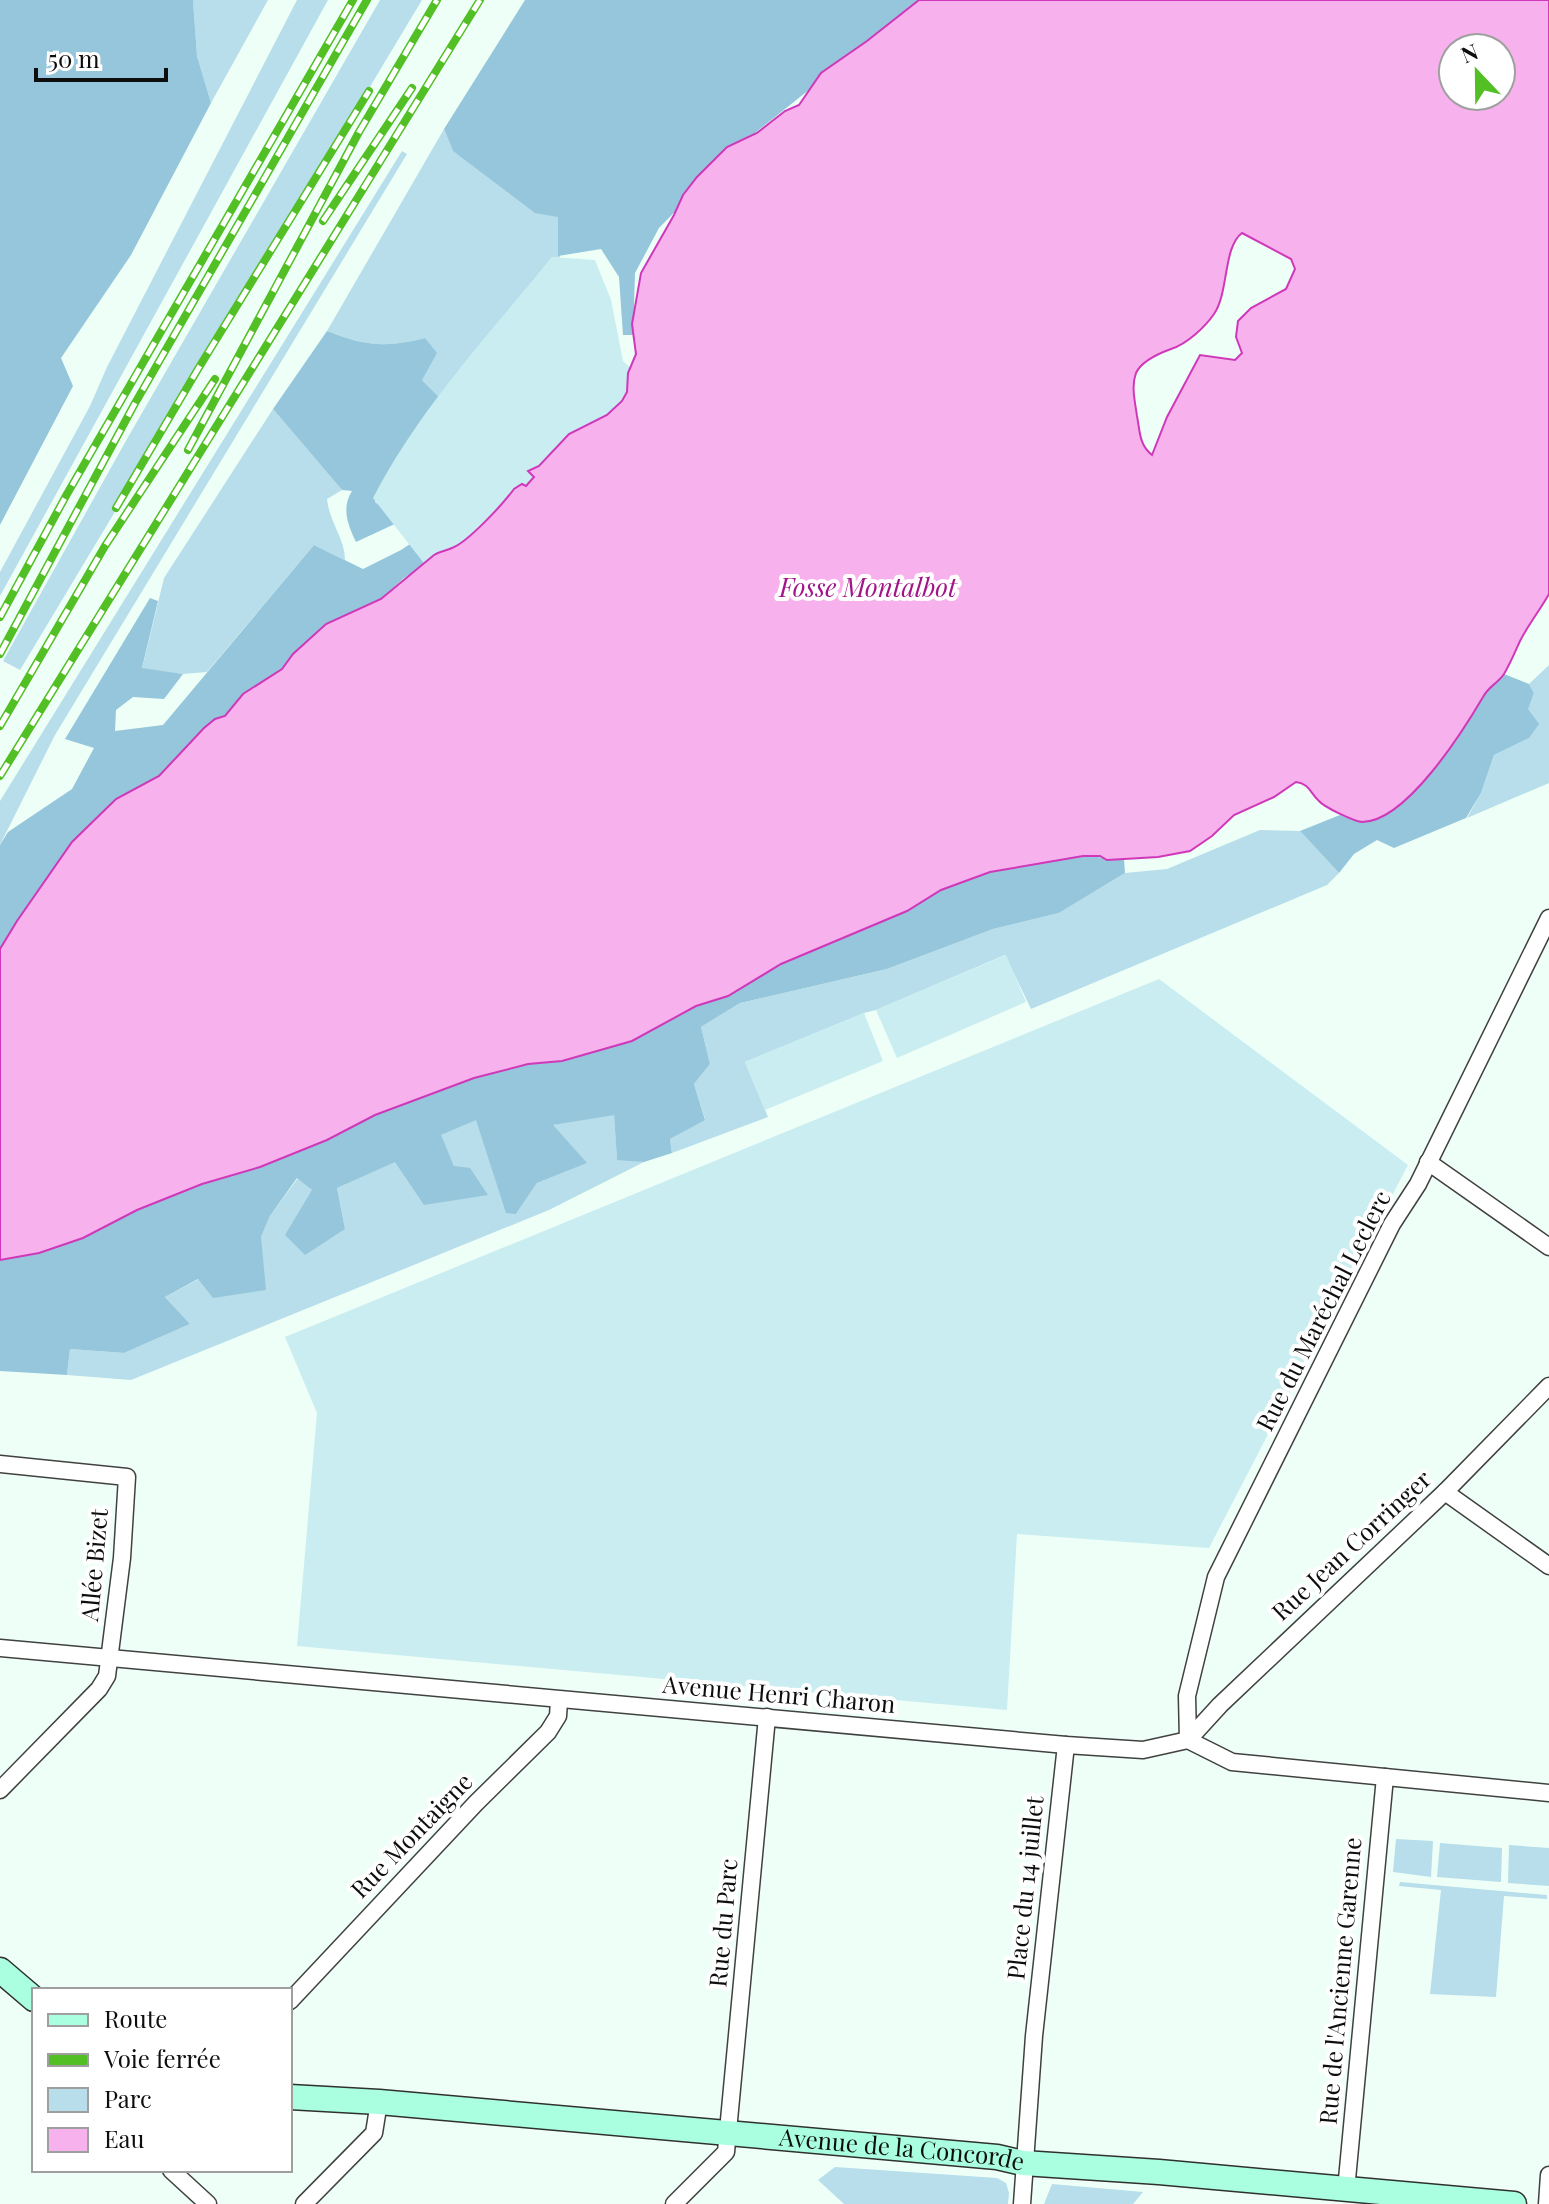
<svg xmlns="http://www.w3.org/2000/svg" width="1549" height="2204" font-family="'Playfair Display',serif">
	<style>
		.green { fill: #b7deea }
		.forest { fill: #96c6db }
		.pitch { fill: #c9edf1 }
		.water { fill: #f7b2ee; stroke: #cf38b8; stroke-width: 2; fill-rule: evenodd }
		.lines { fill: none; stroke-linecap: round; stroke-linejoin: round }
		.street-casing { stroke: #414141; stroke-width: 19 }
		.secondary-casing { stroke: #303030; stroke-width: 27 }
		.street { stroke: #fff; stroke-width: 16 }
		.secondary { stroke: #a9ffe0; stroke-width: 24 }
		.rail-casing { stroke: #52bf24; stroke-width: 8 }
		.rail { stroke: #fff; stroke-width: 5; stroke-dasharray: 15; stroke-linecap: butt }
		.labels { text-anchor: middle; stroke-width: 8; stroke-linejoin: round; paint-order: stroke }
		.street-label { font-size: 24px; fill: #0e0e0e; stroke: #fff }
		.water-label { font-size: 26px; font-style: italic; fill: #a11587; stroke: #fff }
	</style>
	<rect width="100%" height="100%" fill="#eefff7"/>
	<!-- green -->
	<g class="green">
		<path d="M193,0H268L211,103L197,56Z"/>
		<path d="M297,0H328L0,596V572L90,406L107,367Z"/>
		<path d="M380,0H422L20,670L3,661L127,439Z"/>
		<path d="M444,129L453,151L558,217L560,258L552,257L440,398L422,380L425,338C385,348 365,346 327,331Z"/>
		<path d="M402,151L407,154L55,735L0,845V801Z"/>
		<path d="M273,409L342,490L327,499C329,521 345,539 345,560L314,545L207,672L183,674L142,669L164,578Z"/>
		<path d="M1549,665V783L1467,818L1481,793L1494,755L1529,738L1527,709L1534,693L1529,684Z"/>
		<path d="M1260,830L1300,831L1339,873L1327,885L1031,1009L1005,955L876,1010L864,1013L745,1062L768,1117L672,1153L670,1139L705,1119L694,1084L710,1064L701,1027L740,1003L887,969L993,929L1059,913L1125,873L1167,869Z"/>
		<path d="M614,1114L617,1159L644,1162L549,1210L131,1380L67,1375L70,1349L124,1353L190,1324L165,1297L199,1279L261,1237L270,1216L298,1178L312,1190L345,1229L337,1188L395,1161L454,1166L440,1135L476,1119L516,1214L537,1183L586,1163L552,1125Z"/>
		<path d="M1396,1839L1433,1841L1431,1877L1393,1872Z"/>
		<path d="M1440,1843L1502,1848L1501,1882L1437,1877Z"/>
		<path d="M1509,1845L1549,1848V1886L1508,1883Z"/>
		<path d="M1400,1882L1547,1895V1899L1504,1896L1496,1997L1430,1994L1441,1890L1399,1886Z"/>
		<path d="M835,2167L997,2178L1006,2183L1009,2193L1008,2204H844L818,2180Z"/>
		<path d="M1052,2184L1143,2192L1133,2204H1044Z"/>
	</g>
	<!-- forest -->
	<g class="forest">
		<path d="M0,0H193L197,56L211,103L131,255L61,358L73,386L0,525Z"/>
		<path d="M525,0H922L741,144L659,228L635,273L633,335H623L619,277L601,249L558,256V217L535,213L453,151L444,129Z"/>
		<path d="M327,331C365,346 385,348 425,338L437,353L422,380L440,398L375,502L384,509L414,515L356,542C348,525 341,508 352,491L342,490L273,409Z"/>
		<path d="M435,527L450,549L404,578L381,599L326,624L293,654L283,669L243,694L225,716L215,719L159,776L116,799L72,842L0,949V845L8,832L72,789L94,748L65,739L150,598L158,601L142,668L183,674L164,699L133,697L116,710L115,731L163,725L314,545L363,569L401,550Z"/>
		<path d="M1504,674L1529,684L1534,693L1528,709L1539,724L1529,738L1494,755L1481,793L1466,818L1394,848L1377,840L1354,854L1339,873L1300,831L1340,815C1350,820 1359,822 1371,821C1410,815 1464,729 1483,697C1488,687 1497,682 1504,674Z"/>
		<path d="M1083,856C1098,856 1109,860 1124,859L1125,873L1059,913L993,929L887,969L740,1003L701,1027L710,1064L694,1084L705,1120L670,1139L672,1153L644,1162L617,1160L614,1115L553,1125L587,1163L537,1183L516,1214L506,1213L476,1120L441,1135L454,1166L470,1168L488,1195L424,1205L395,1162L337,1188L345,1229L305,1255L285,1235L312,1190L297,1178L270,1216L261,1237L266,1290L213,1298L198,1279L165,1297L190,1324L124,1353L70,1349L67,1375L0,1371V1260L39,1253L83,1238L137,1210L202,1184L260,1167L327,1140L375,1115L474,1078L528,1064L562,1061L632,1041L696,1006L728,996L781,964L907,911L941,890L990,872Z"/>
	</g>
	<!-- pitch -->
	<g class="pitch">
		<path d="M552,257L595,260L611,300L623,361L664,399L430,571L373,498C419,409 489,334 552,257Z"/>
		<path d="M1006,955L1026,1002L897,1058L876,1010Z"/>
		<path d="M1159,979L1408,1165L1209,1548L1017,1534L1007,1710L297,1646L317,1413L285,1337Z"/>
		<path d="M864,1013L883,1061L765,1110L745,1062Z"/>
	</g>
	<!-- water -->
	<path class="water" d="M919,0H1549V594C1540,610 1528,625 1520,641C1515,652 1510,664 1504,674C1498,683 1488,687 1483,697C1463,731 1406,822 1362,822C1353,821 1324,807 1319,801C1310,793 1310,784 1296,782L1274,797L1234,815L1212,836L1190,851L1158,857L1107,860L1100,856H1083L990,872L941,890L907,911L781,964L728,996L696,1006L632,1041L562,1061L528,1064L474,1078L375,1115L327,1140L260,1167L202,1184L137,1210L83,1238L39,1253L0,1260V949L17,921L72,842L116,799L159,776L204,728L215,719L225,716L243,694L282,669L293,654L326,624L381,599L434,555C440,551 446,551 452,548C468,542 503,504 514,489L522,484L526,486L534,477L528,471L539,466L569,434L607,415L622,401L627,392L628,373L636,354L632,324L641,273L674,215L683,195L697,177L727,147L757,133L785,111L799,105L821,73L867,41ZM1453,48H1501V96H1453ZM1242,233L1291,259L1295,269L1286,289L1251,308L1238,321L1236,337L1242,353L1235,360L1200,355L1167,417L1152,455C1139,445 1140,431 1137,416C1135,402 1131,386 1136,373C1142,360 1160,353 1171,349C1187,344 1205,327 1214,314C1229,292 1223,247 1242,233Z"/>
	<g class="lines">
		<defs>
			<g id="street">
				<path d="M1428,1162L1549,1247"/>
				<path d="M0,1464L127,1477L122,1558L107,1676L99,1689L0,1790"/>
				<path d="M1445,1492L1549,1566"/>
				<path d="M0,1648L1066,1745L1143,1750L1188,1740L1232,1762L1549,1793"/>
				<path d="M1188,1740L1187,1696L1216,1577L1392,1224L1418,1184L1549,918"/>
				<path d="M1188,1740L1220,1705L1445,1492L1549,1386"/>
				<path d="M290,2001L476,1803L548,1732L558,1716L559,1701"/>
				<path d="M171,2170L208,2204"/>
				<path d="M1346,2190L1385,1777"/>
				<path d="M304,2204L374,2133L379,2102"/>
				<path d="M674,2204L726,2152L767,1717"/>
				<path d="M1022,2204L1034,2036L1066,1745"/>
				<path d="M1547,2204L1549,2175"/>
			</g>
			<g id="secondary">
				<path d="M0,1970L34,1999"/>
				<path id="s1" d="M290,2097L379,2102L997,2157L1023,2163L1159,2172L1514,2204"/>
			</g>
		</defs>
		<!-- street casing -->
		<use href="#street" class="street-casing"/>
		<!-- secondary casing -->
		<use href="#secondary" class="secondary-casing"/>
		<!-- street -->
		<use href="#street" class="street"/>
		<!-- secondary -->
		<use href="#secondary" class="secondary"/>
		<defs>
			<g id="rail">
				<path d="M323,221L412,88"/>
				<path d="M188,450L359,132L437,0"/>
				<path d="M116,508L198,369L369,91"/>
				<path d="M0,617L67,494L353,0"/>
				<path d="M0,654L134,405L367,0"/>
				<path d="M0,726L105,546L215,379"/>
				<path d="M0,776L480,0"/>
			</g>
		</defs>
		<!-- rail casing -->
		<use href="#rail" class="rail-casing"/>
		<!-- rail -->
		<use href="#rail" class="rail"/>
	</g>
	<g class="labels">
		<!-- street labels -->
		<g class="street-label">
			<text transform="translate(1324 1311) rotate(-63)" y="8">Rue du Maréchal Leclerc</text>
			<text transform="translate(1352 1546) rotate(-43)" y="8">Rue Jean Corringer</text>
			<text transform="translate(95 1565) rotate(-85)" y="8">Allée Bizet</text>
			<text transform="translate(779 1695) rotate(5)" y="8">Avenue Henri Charon</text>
			<text transform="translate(412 1836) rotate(-46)" y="8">Rue Montaigne</text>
			<text transform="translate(1026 1888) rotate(-84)" y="8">Place du 14 juillet</text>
			<text transform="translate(724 1923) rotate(-85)" y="8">Rue du Parc</text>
			<text transform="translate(1341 1981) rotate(-85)" y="8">Rue de l'Ancienne Garenne</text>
			<text dy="8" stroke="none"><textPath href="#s1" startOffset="614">Avenue de la Concorde</textPath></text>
		</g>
		<!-- water labels -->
		<g class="water-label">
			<text x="868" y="597">Fosse Montalbot</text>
		</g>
	</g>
	<!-- legend -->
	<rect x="32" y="1988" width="260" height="184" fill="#ffffff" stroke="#9f9f9f" stroke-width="2"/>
	<rect x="48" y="2014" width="40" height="12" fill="#a9ffe0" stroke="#9f9f9f" stroke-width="2"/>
	<text x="104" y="2028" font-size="24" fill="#0e0e0e">Route</text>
	<rect x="48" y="2054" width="40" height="12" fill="#52bf24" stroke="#9f9f9f" stroke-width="2"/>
	<text x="104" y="2068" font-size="24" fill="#0e0e0e">Voie ferrée</text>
	<rect x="48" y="2088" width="40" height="24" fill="#b7deea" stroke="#9f9f9f" stroke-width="2"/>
	<text x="104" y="2108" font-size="24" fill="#0e0e0e">Parc</text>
	<rect x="48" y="2128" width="40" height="24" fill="#f7b2ee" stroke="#9f9f9f" stroke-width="2"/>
	<text x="104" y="2148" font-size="24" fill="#0e0e0e">Eau</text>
	<!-- north arrow -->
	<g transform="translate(1477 72) rotate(338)"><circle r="38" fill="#ffffff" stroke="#9f9f9f" stroke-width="2"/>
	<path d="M0-6L14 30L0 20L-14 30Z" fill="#52bf24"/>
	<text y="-12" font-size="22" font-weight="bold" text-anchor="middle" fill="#0e0e0e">N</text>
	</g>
	<!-- scale -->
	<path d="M36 68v12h130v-12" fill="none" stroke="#0e0e0e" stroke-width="4"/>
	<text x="48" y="68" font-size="24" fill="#0e0e0e" stroke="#ffffff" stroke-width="6" paint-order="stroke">50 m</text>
</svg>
